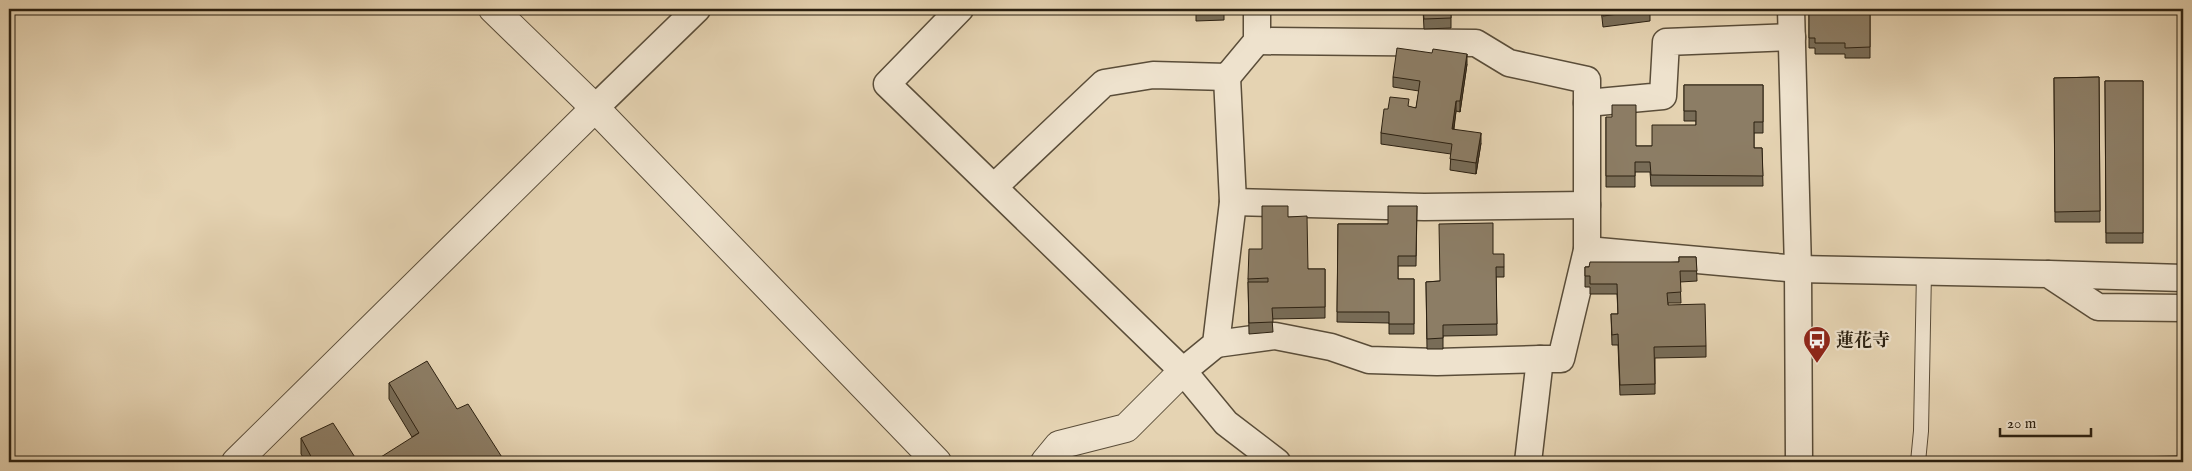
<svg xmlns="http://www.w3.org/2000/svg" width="2192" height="471" font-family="'IM FELL English','Noto Serif JP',serif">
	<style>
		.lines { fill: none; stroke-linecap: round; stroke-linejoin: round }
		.service-casing { stroke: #5a4d39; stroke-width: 16 }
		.minor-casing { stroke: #5a4d39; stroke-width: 29 }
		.tertiary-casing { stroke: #5a4d39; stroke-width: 30 }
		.service { stroke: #eee2cd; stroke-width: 14 }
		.minor { stroke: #eee2cd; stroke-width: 26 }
		.tertiary { stroke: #eee2cd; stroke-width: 28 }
		.wall { fill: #786c57; stroke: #2b2011 }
		.shaded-wall { fill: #625847; stroke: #2b2011 }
		.building { fill: #8c7d65; stroke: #2b2011 }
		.labels { text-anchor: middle; stroke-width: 4.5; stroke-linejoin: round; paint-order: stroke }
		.poi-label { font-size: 18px; font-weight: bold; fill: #2b2011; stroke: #eee2cd; text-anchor: start }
	</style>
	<rect width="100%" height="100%" fill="#e5d3b2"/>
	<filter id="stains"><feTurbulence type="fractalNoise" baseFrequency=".004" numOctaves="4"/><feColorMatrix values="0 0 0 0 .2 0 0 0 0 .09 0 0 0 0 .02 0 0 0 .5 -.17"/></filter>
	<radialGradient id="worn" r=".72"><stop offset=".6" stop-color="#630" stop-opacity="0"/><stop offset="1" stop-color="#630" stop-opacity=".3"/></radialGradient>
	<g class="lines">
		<defs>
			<path id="service" d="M1918,462L1921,431L1924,271"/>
			<g id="minor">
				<path d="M960,9L887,84L1183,371"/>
				<path d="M1791,9L1798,269L1799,462"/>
				<path d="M1257,41L1476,43L1509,63L1587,80V250L1561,359H1540L1528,462"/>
				<path d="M1227,77L1233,202L1216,344L1183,371L1226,423L1277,462"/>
				<path d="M1587,103L1663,96L1666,42L1792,37"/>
				<path d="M595,108L697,9"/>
				<path d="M994,187L1104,83L1153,75L1227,77L1257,41V9"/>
				<path d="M1233,202L1424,207L1587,205"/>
				<path d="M1587,250L1798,269L2048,274L2098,307L2183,308"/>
				<path d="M2049,274L2183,278"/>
				<path d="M1216,344L1275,336L1331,347L1369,360L1437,362L1540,359"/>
			</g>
			<g id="tertiary">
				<path d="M493,9L595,108L937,462"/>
				<path d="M236,462L595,108"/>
				<path d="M1045,462L1059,445L1126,428L1183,371"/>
			</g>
		</defs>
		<!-- service casing -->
		<use href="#service" class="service-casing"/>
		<!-- minor casing -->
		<use href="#minor" class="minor-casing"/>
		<!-- tertiary casing -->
		<use href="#tertiary" class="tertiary-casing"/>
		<!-- service -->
		<use href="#service" class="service"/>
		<!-- minor -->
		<use href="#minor" class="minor"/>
		<!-- tertiary -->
		<use href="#tertiary" class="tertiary"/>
	</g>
	<!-- wall -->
	<g class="wall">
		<path d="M1188,9H1242V10L1224,11V20L1196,21V10H1188Z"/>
		<path d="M1423,9H1451V28L1424,29Z"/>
		<path d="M1601,9H1650V21L1603,27Z"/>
		<path d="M1809,9H1870V58H1845V54H1815V48H1809Z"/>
		<path d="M1971,9H2018L1971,10Z"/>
		<path d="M1467,64L1460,112L1456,111L1454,129L1481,143L1476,174L1450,170L1451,154L1381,144V133L1388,109L1409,107L1416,108L1419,91L1393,87V77Z"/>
		<path d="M2099,77L2100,222H2055L2054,78Z"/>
		<path d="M2105,81H2143V243H2106Z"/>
		<path d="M1684,85H1763V133H1754V148H1762L1763,186H1651L1650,172H1635V187H1606V117L1636,146H1652L1696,125V121H1684Z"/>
		<path d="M1417,206L1416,266H1398V279H1414V334H1389V323L1337,322L1338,224H1388Z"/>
		<path d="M1288,217L1308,269H1325V318L1272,319L1273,332L1249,334L1248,279L1262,249Z"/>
		<path d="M1493,254L1504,267V277H1496L1497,335L1443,336V349H1427L1426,282L1440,281Z"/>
		<path d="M1679,257H1696L1697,281L1680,282L1681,303H1668V305L1706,346V357L1655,358V394L1620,395L1618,345H1612L1611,314H1618L1617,294H1590V287H1585V267L1679,262Z"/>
		<path d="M389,383L457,409L412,437L389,399Z"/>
		<path d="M301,438L358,462H306L301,454Z"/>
	</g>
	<!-- shaded-wall -->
	<g class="shaded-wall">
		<path d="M1467,54V64L1460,112V101Z"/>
		<path d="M1456,101V111L1452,139V129Z"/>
		<path d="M1481,133V143L1476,174V163Z"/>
	</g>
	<!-- building -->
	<g class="building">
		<rect x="1196" y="9" width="28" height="1"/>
		<path d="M1423,9H1451V18L1424,19Z"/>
		<path d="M1602,9H1650V10L1603,16Z"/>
		<path d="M1809,9H1870V47L1845,48V43H1815V38H1809Z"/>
		<path d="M1397,48L1432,53L1433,49L1467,54L1460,101H1456L1452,129L1481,133L1476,163L1450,159L1452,144L1381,133L1384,109H1388L1390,97L1409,99L1408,106L1416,108L1420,81L1393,77Z"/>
		<path d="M2099,77L2100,211L2055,212L2054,78Z"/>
		<path d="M2105,81H2143V233H2106Z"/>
		<path d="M1684,85H1763V122H1754V148H1762L1763,176L1651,175L1650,162H1635V176H1606V117H1612V105H1636V146H1652V125H1696V111H1684Z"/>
		<path d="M1262,206H1288V217L1307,216L1308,269H1325V307L1272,308L1273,322L1249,323L1248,282H1268V278L1248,279L1249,249H1262Z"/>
		<path d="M1388,206H1417L1416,256H1398V279H1414V324H1389V312H1337L1338,224H1388Z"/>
		<path d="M1493,223V254H1504V267H1496L1497,324L1443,325V338L1427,339L1426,282L1440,281L1439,224Z"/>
		<path d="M1679,257H1696L1697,271H1680L1681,292L1667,293L1668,305L1705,304L1706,346L1654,347L1655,384L1620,385L1618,334L1612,335L1611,314H1618L1617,284H1590V276H1585V267H1589L1590,262H1679Z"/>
		<path d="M427,361L457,409L468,404L505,462H373L419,433L389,383Z"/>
		<path d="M333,423L358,462H314L301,438Z"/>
		<path d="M2178,456L2179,462H1983L1982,460Z"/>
	</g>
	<!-- icons -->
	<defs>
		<symbol id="bus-pin" viewBox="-11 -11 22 30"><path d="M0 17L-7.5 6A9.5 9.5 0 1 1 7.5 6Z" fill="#8f2418" stroke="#eee2cd"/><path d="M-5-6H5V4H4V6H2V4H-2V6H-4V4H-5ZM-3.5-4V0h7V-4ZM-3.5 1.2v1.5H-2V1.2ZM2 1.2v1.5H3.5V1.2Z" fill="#fff"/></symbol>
	</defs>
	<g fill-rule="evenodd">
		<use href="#bus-pin" x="1801" y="324" width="32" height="43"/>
	</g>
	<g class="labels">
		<!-- poi labels -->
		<g class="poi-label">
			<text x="1836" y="346">蓮花寺</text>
		</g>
	</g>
	<!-- margin -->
	<rect width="2192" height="471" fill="none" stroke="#e5d3b2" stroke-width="30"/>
	<rect x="10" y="10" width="2172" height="451" fill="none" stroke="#2b2011" stroke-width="2.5"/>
	<rect x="15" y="15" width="2162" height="441" fill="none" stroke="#2b2011"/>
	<!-- scale -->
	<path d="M2000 428v8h91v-8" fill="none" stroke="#2b2011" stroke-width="2.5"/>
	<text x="2007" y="428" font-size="15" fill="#2b2011" stroke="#eee2cd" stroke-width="4" paint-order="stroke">20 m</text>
	<rect width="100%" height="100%" filter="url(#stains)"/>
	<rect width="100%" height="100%" fill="url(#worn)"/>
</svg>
